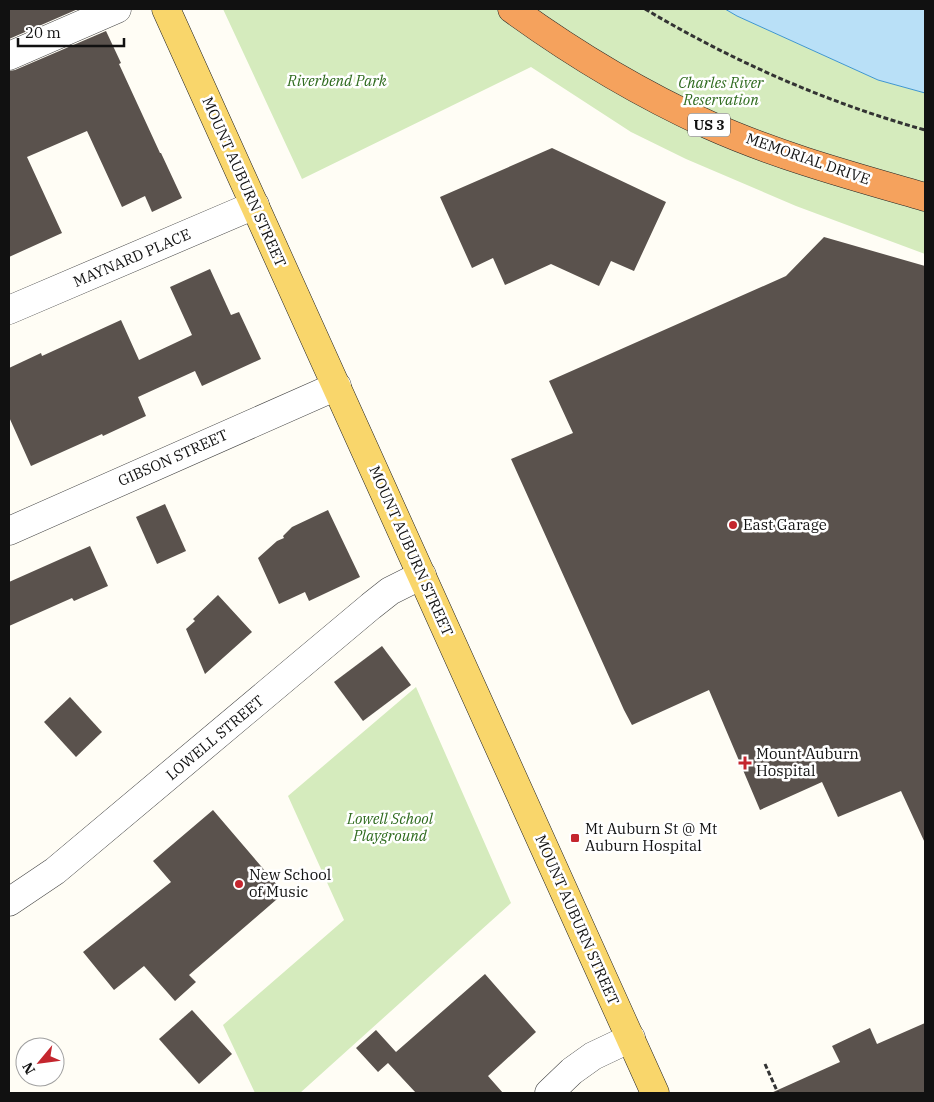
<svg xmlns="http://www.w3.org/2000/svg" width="934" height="1102" font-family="'IBM Plex Serif',serif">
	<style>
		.green { fill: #d5ebbd }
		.water { fill: #b9e0f7; stroke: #3f96cf }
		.building { fill: #5a524d }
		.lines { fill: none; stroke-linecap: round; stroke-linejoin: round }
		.street-casing { stroke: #444; stroke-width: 29 }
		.primary-casing { stroke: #222; stroke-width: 29 }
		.highway-casing { stroke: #222; stroke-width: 29 }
		.path { stroke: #333; stroke-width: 3; stroke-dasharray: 5 2.5; stroke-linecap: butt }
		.street { stroke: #fff; stroke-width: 28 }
		.primary { stroke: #f9d66b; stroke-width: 28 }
		.highway { stroke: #f5a25d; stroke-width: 28 }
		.poi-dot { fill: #c4262e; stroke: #fff; stroke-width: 2 }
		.labels { text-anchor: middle; stroke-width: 5; stroke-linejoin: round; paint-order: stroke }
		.shield { fill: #fff; stroke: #585858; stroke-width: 1 }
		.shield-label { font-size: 14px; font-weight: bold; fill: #111 }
		.park-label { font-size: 15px; font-style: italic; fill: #2f6b1f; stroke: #fff }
		.street-label { font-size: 15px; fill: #111; stroke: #fff }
		.poi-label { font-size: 15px; fill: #111; stroke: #fff; text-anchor: start }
	</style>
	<rect width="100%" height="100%" fill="#fffdf5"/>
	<!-- green -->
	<g class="green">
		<path d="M223,9H725L737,16L878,80L925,93V254L796,206L686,159L631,132L531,67L302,179Z"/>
		<path d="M416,687L511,903L300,1093H255L223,1025L344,920L288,796Z"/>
	</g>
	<!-- water -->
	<path class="water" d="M725,9H925V93L878,80L737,16Z"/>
	<!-- building -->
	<g class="building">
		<path d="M9,9H78L9,39Z"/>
		<path d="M106,31L121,63L119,64L160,153H161L182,198L152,212L145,196L122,207L87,131L27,157L62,233L9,257V71L15,70Z"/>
		<path d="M552,148L666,202L634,271L611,261L599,286L551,264L505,285L493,258L472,268L440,197Z"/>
		<path d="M824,237L925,266V843L901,791L838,817L822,782L760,810L709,690L632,725L624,710L511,459L573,433L549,381L786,276Z"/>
		<path d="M210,269L231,315L239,312L261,359L202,386L195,371L138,397L146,416L103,436L102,434L31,466L9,417V368L41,353L42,356L121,320L139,360L192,335L170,287Z"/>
		<path d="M165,504L186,551L157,564L136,517Z"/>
		<path d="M328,510L360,577L309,601L305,592L279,604L258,558L277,541L284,538L283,536L292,527Z"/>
		<path d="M90,546L108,586L74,601L72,598L9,626V582Z"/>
		<path d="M218,595L252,632L205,674L186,629L195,621L193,619Z"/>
		<path d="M382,646L411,685L363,721L334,682Z"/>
		<path d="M70,697L102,732L76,757L44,722Z"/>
		<path d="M213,810L284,893L189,975L196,982L175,1001L144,966L114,990L83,952L171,882L153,861Z"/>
		<path d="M485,974L536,1032L488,1076L503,1093H416L388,1063L378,1072L356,1048L376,1030L396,1052Z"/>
		<path d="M192,1010L232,1054L199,1084L159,1039Z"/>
		<path d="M925,1023V1093H771L840,1062L832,1046L870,1028L877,1044Z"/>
	</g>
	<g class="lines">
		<defs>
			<g id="street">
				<path d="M9,56L117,9"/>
				<path d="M9,310L255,205"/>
				<path d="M9,531L337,386"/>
				<path d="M9,902L55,871L371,606L390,591L422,575"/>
				<path d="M549,1093L572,1071L593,1056L631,1038"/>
			</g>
			<path id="primary" d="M166,9L655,1093"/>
			<path id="highway" d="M512,9C574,54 639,93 709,125C778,156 852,176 925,197"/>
		</defs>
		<!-- street casing -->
		<use href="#street" class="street-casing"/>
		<!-- primary casing -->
		<use href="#primary" class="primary-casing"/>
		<!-- highway casing -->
		<use href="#highway" class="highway-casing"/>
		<!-- path -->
		<g class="path">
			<path d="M645,9C732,61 828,103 925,130"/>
			<path d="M765,1064L778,1093"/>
		</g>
		<!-- street -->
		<use href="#street" class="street"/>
		<!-- primary -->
		<use href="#primary" class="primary"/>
		<!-- highway -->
		<use href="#highway" class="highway"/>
	</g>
	<!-- markers -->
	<g class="poi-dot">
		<circle cx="733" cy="525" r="5"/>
		<path d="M742.5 755.5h5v5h5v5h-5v5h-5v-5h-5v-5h5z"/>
		<rect x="570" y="833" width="10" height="10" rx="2.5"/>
		<circle cx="239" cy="884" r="5"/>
	</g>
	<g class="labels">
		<!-- shield labels -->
		<rect class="shield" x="688" y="113.5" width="42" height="23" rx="4"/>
		<g class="shield-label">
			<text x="709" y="130">US 3</text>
		</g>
		<!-- park labels -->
		<g class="park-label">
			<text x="337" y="86">Riverbend Park</text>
			<text x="721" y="88">Charles River<tspan x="721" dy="17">Reservation</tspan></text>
			<text x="390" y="824">Lowell School<tspan x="390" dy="17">Playground</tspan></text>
		</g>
		<!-- street labels -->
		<g class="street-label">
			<text transform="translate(808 159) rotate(19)" y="5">MEMORIAL DRIVE</text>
			<text transform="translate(244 182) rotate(66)" y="5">MOUNT AUBURN STREET</text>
			<text transform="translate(132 258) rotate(-23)" y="5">MAYNARD PLACE</text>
			<text transform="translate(173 458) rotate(-24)" y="5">GIBSON STREET</text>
			<text transform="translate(411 551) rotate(66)" y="5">MOUNT AUBURN STREET</text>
			<text transform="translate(215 738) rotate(-40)" y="5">LOWELL STREET</text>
			<text transform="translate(577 920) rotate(66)" y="5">MOUNT AUBURN STREET</text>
		</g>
		<!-- poi labels -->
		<g class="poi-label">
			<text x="743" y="530">East Garage</text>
			<text x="756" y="759">Mount Auburn<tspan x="756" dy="17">Hospital</tspan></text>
			<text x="585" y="834">Mt Auburn St @ Mt<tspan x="585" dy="17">Auburn Hospital</tspan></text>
			<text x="249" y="880">New School<tspan x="249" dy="17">of Music</tspan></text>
		</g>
	</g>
	<!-- border -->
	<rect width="934" height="1102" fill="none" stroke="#111111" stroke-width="20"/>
	<!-- north arrow -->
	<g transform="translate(40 1062) rotate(241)"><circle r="24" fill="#ffffff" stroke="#a0a0a0"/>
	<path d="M0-4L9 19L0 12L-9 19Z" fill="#c4262e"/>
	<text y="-8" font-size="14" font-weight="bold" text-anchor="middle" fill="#111111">N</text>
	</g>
	<!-- scale -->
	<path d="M18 38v8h106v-8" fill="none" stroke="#111111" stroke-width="2.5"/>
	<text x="25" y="38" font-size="15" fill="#111111" stroke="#ffffff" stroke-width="4" paint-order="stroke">20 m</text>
</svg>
